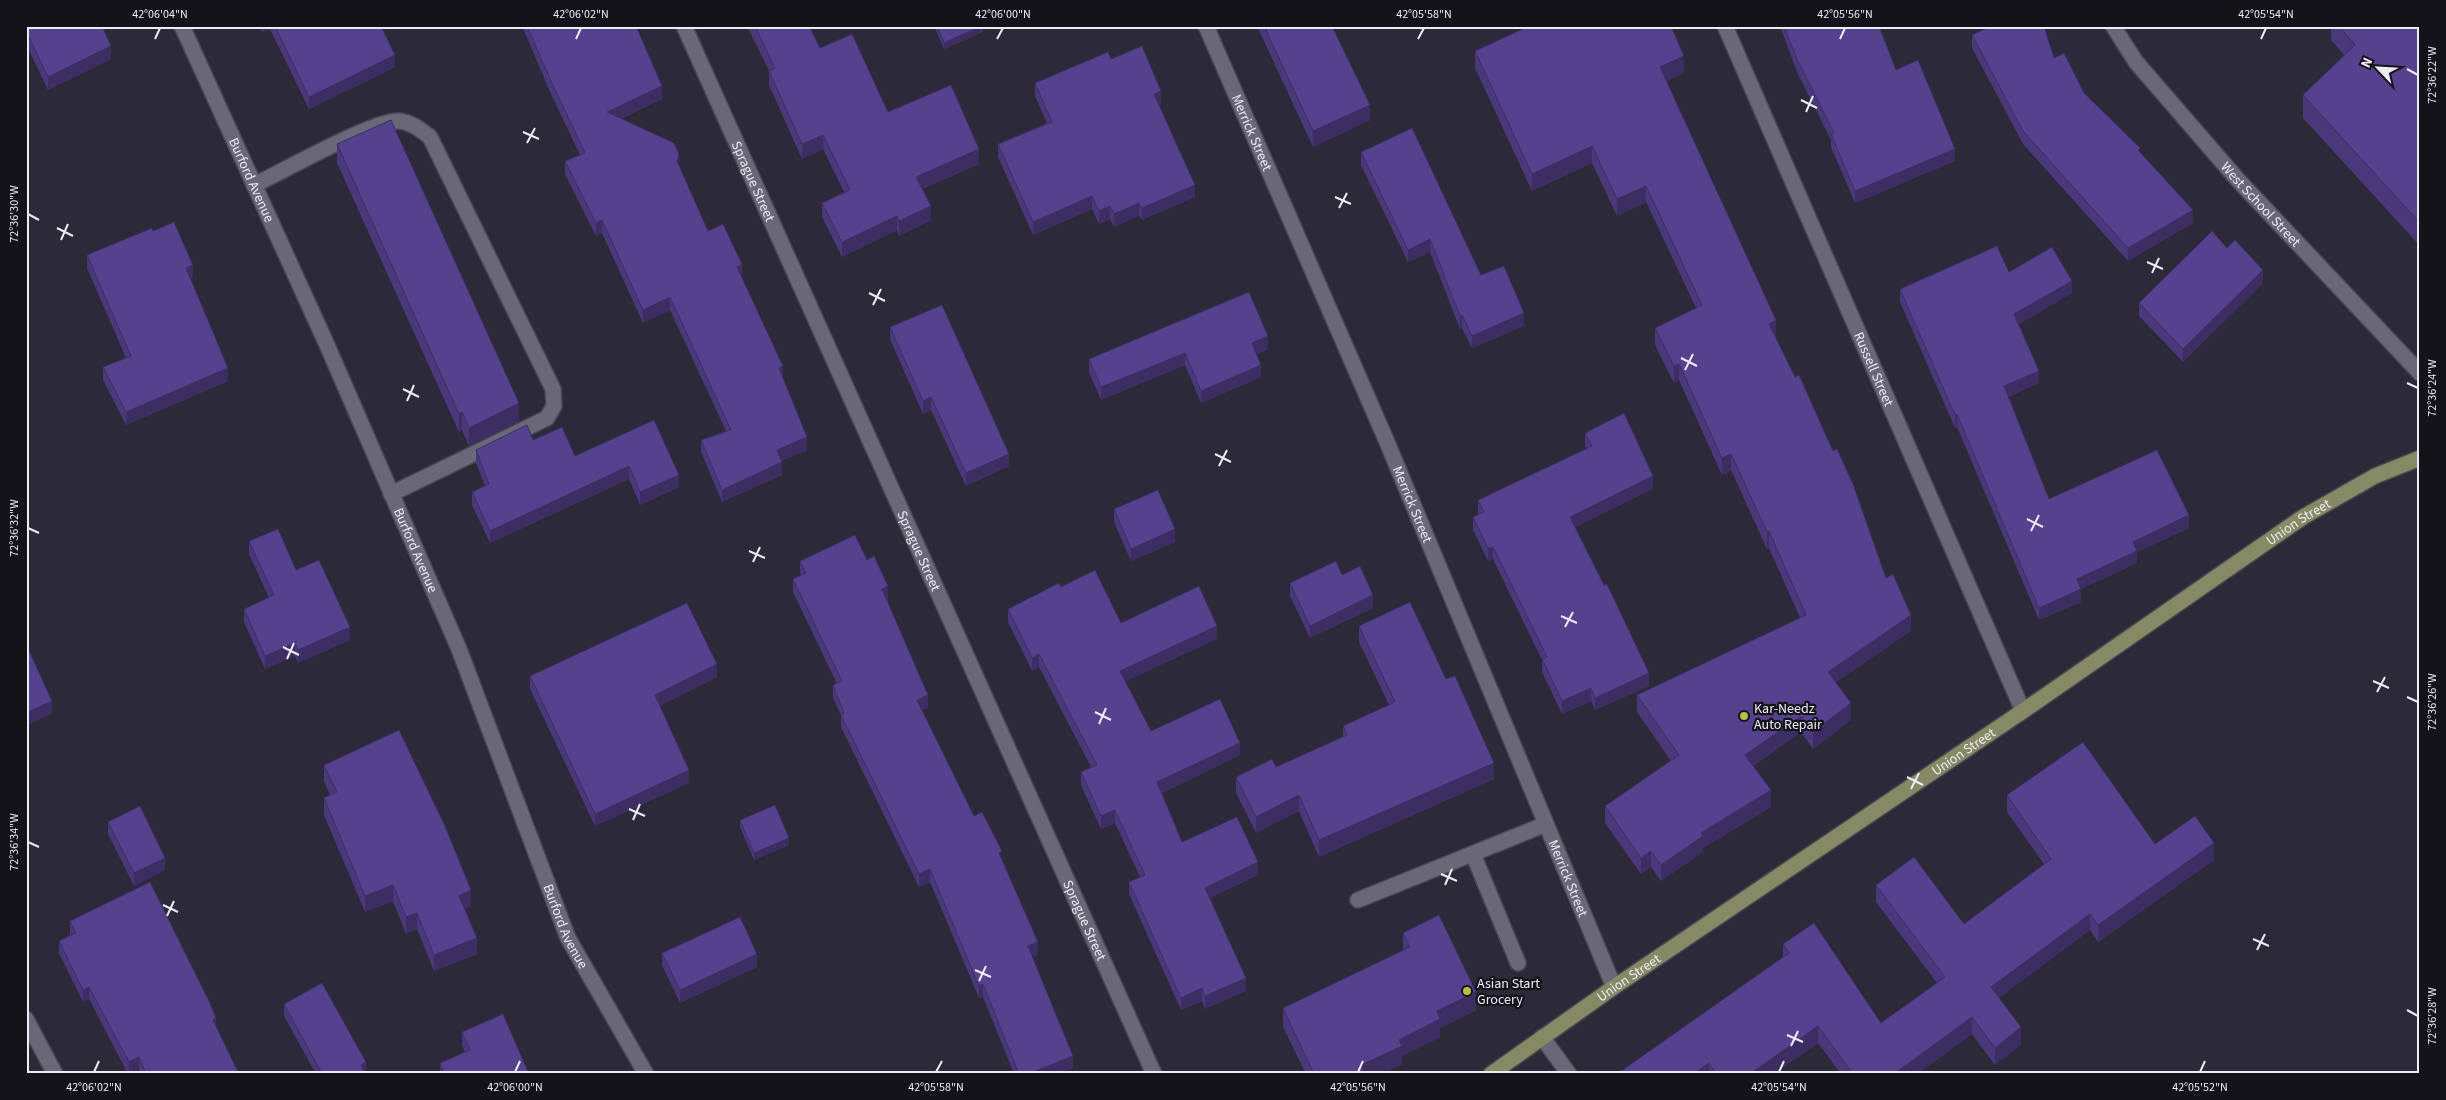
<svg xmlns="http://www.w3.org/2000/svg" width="2446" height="1100" font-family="'Source Sans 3',sans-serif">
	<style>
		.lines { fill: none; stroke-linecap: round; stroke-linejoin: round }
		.minor-casing { stroke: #494652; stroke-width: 18 }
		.major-casing { stroke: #494652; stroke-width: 18 }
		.minor { stroke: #6a6779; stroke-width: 15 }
		.major { stroke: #858964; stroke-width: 15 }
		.wall { fill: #4a387a }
		.shaded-wall { fill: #3c2e63 }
		.building { fill: #56418e; stroke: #3c2e63 }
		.ticks { fill: none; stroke: #edebf5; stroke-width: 2 }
		.poi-dot { fill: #b6c148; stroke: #14131a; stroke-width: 2 }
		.labels { text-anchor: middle; stroke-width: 4.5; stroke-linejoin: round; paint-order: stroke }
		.street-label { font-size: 14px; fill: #edebf5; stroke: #14131a }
		.poi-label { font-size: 14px; fill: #edebf5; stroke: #14131a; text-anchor: start }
		.neatline { fill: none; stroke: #edebf5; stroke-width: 2 }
		.ticks-label { font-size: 12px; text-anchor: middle; fill: #edebf5 }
	</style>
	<rect width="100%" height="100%" fill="#2c2938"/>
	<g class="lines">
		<defs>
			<g id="minor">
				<path id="s1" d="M182,26L327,345L459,649L568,938L646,1074"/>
				<path id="s2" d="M684,26L1154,1074"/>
				<path id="s3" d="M1206,26L1387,442L1614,987"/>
				<path id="s4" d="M1725,26L2023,711"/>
				<path id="s5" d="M2113,26L2136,62L2238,180L2420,373"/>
				<path d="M254,185C282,172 373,120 399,121C411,122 421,130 430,137L553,389L554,406L547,418L391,494"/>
				<path d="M1473,854L1518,963"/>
				<path d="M1358,900L1546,824"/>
				<path d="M26,1019L55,1074"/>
				<path d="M1542,1037L1569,1074"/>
			</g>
			<g id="major">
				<path id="s6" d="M1491,1074L1614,987L2023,711L2303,517L2375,476L2420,458"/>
			</g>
		</defs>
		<!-- minor casing -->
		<use href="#minor" class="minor-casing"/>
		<!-- major casing -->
		<use href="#major" class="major-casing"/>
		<!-- minor -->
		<use href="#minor" class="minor"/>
		<!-- major -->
		<use href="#major" class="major"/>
	</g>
	<!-- wall -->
	<g class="wall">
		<path d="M26,26L111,59L48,90L26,44Z"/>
		<path d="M259,26H381L395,67L309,109L270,29L262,32Z"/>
		<path d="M522,26H636L662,99L621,119L679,166L708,231L742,277L783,378L807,450L781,461L782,475L722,502L701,452V440L726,431L670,310L643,323L602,233L596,236L565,174V161L580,155L551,94Z"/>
		<path d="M747,26H809L820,48L888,112L979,164L922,189L931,220L899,236L897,230L842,257L822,217V203L844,192L823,149L802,159L769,85V71Z"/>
		<path d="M934,26H983V32L944,49Z"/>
		<path d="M1257,26H1339L1333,29L1370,120L1313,147Z"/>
		<path d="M1780,26H1879L1896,70L1955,161L1855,203L1831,147V140L1797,72Z"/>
		<path d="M1983,26H2044L2054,58L2084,93L2140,152L2193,223L2128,261L2023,144L1972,48V35L1984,30Z"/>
		<path d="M2331,26H2420V246L2303,118V95L2344,55L2331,40Z"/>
		<path d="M1475,51L1684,73L1666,81L1776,336L1775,337L1911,631L1836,682L1851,720L1813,749L1801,732L1753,766L1771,807L1703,848V852L1661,881L1651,867L1641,874L1605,823V806L1671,761L1637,712V695L1800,618L1769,548L1767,549L1731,470L1722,475L1679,380L1674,383L1655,345V328L1696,308L1646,202L1617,216L1592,163L1532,191L1475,68Z"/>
		<path d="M1111,59L1161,104L1159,105L1195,197L1142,220L1139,215L1114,227L1110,219L1099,224L1092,209L1033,235L998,157V144L1047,123L1035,96V83Z"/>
		<path d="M337,144L519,421L469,446L462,430L459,432L337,163Z"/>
		<path d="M1361,152L1481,275L1524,326L1472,348L1462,328L1460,329L1430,252L1408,262L1361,165Z"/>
		<path d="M153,231L193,278L190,279L228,381L126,425L103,380V367L126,358L87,268V255Z"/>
		<path d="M2263,283L2183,362L2139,316V303Z"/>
		<path d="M1900,289L2072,293L2019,324L2039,383L2009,397L2049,499L2189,528L2137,552V563L2081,589V602L2039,620L1957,427L1955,428L1900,302Z"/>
		<path d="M1249,292L1268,349L1257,354L1261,377L1201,403L1185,365L1101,400L1089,372V359Z"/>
		<path d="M890,327L1009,466L966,486L931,410L923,414L890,339Z"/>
		<path d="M654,420L679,487L640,505L629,479L490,543L472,505V492L485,486L476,463V450L533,440L575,456Z"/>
		<path d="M1585,433L1653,489L1575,527L1649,686L1595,710L1591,701L1562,714L1542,672V660L1493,559L1488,561L1473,530V517L1479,515L1478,513V500L1587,449L1585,446Z"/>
		<path d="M1114,509L1175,542L1131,561L1114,522Z"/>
		<path d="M249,541L296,570L350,640L298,663L295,656L265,669L244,622V609L269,598L249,554Z"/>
		<path d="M867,560L888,599H887L928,708L922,710L974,816L1002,859L1038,955L1033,957L1073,1068L1059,1074H1014L983,997L979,998L930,882L919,887L841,727V716L833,698V685L837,684L793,592V579L801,575L800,573V561Z"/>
		<path d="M1342,575L1373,608L1310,638L1290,596V583Z"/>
		<path d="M1061,587L1121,623L1217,639L1125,681L1151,731L1240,755L1162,793L1182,842L1258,875L1210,898L1246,991L1205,1009L1202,1001L1181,1010L1129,894V882L1140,877L1115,823L1101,829L1081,785V772L1091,767L1039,667L1032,671L1008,622V609Z"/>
		<path d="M1359,626L1494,779L1319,857L1299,811L1256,833L1236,793V777L1276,767L1343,737V726L1389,705L1359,642Z"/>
		<path d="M530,676L717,677L659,706L689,783L595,826L530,689Z"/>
		<path d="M324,765L471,907L465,909L477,954L434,971L417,929L406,934L393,901L365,912L324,815V798L330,795L324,781Z"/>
		<path d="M2007,795L2155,844L2214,860L2098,942L2090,930L1999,998L2021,1044L1995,1065L1972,1034L1917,1074H1841L1818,1043L1774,1074H1617L1783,957V944L1881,1023L1937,983L1876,902V885L1964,924L2044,864L2007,812Z"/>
		<path d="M740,820L789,845L754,860L740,827Z"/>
		<path d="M108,822L165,870L134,886L108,834Z"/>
		<path d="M70,921L216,1027L239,1074H140L139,1070L132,1074H128L89,999L83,1002L59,953V941L70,935Z"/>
		<path d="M1403,933L1476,1010L1440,1028V1037L1402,1056V1064L1382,1074H1306L1283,1027V1008L1403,950Z"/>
		<path d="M662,953L757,967L680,1003L662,965Z"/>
		<path d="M284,1004L366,1074H316L284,1016Z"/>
		<path d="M462,1032L529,1074H440V1063L465,1052L462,1045Z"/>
	</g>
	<!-- shaded-wall -->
	<g class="shaded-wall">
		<path d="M262,26H270V29L262,32Z"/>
		<path d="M981,26H983V32L944,49V43Z"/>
		<path d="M1327,26H1339L1327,32Z"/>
		<path d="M111,46V59L48,90V77Z"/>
		<path d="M395,55V67L309,109V97Z"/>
		<path d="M1684,56V73L1660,84V67Z"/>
		<path d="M662,86V99L607,125V112Z"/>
		<path d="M1161,91V104L1154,107V94Z"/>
		<path d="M1370,105V120L1313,147V131Z"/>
		<path d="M823,135V149L802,159V144Z"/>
		<path d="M1592,146V163L1532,191V174Z"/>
		<path d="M979,149V164L916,191V177Z"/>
		<path d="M1955,149V161L1855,203V191Z"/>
		<path d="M679,154V167L677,161Z"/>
		<path d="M1195,185V197L1142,220V208Z"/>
		<path d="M1646,186V202L1617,216V199Z"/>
		<path d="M1092,196V209L1033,235V222Z"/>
		<path d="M1139,203V215L1114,227V214Z"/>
		<path d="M931,206V220L899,236V221Z"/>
		<path d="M1110,206V219L1099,224V211Z"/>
		<path d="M2193,210V223L2128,261V248Z"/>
		<path d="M897,216V230L842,257V242Z"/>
		<path d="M602,220V233L596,236V223Z"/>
		<path d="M1430,239V252L1408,262V250Z"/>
		<path d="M742,264V277L737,279V267Z"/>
		<path d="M193,265V278L186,281V268Z"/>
		<path d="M2263,270V283L2183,362V349Z"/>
		<path d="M2072,281V293L2014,327V314Z"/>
		<path d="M670,297V310L643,323V310Z"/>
		<path d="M1524,313V326L1472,348V336Z"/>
		<path d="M1462,315V328L1460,329V316Z"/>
		<path d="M1776,320V336L1769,340V324Z"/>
		<path d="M1268,336V349L1252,356V343Z"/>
		<path d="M1185,353V365L1101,400V387Z"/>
		<path d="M1679,364V380L1674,383V366Z"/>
		<path d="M1261,365V377L1201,403V391Z"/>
		<path d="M783,366V379L779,368Z"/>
		<path d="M228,368V381L126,425V412Z"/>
		<path d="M2039,371V383L2004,399V386Z"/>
		<path d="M931,397V410L923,414V401Z"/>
		<path d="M519,403V421L469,446V428Z"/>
		<path d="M462,412V430L459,432V414Z"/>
		<path d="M1957,414V427L1955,428V415Z"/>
		<path d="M807,437V450L777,463V450Z"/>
		<path d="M1009,454V466L966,486V473Z"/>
		<path d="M1731,454V470L1722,475V458Z"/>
		<path d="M782,462V475L722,502V490Z"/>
		<path d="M629,466V479L490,543V531Z"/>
		<path d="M679,475V487L640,505V492Z"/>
		<path d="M1653,476V489L1570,530V517Z"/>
		<path d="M2189,515V528L2137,552V563L2077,591V579L2133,542Z"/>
		<path d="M1175,529V542L1131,561V549Z"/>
		<path d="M1769,531V548L1767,549V532Z"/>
		<path d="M1493,547V559L1488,561V548Z"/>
		<path d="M888,586V599L882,601V589Z"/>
		<path d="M2081,589V602L2039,620V608Z"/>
		<path d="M1373,595V608L1310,638V626Z"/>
		<path d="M1911,615V631L1828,688V672Z"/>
		<path d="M1217,626V639L1120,684V671Z"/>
		<path d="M350,627V640L298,663V650Z"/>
		<path d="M295,643V656L265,669V656Z"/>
		<path d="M1039,654V667L1032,671V658Z"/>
		<path d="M717,664V677L655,708V695Z"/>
		<path d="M1649,673V686L1595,710V698Z"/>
		<path d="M1591,688V701L1562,714V701Z"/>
		<path d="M928,695V708L917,712V700Z"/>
		<path d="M52,701V714L26,726V713Z"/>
		<path d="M1851,703V720L1813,749V732Z"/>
		<path d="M1801,716V732L1745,771V755Z"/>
		<path d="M1240,743V755L1157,795V782Z"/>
		<path d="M1494,763V779L1319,857V840Z"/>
		<path d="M689,770V783L595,826V814Z"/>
		<path d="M1771,790V807L1703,848V852L1661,881V865L1701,833Z"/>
		<path d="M1299,795V811L1256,833V817Z"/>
		<path d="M1115,810V823L1101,829V816Z"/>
		<path d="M789,838V845L754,860V853Z"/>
		<path d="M2214,843V860L2098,942V925Z"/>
		<path d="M1651,851V867L1641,874V858Z"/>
		<path d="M165,858V870L134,886V873Z"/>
		<path d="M1258,862V875L1205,900V888Z"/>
		<path d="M930,869V882L919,887V874Z"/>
		<path d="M393,885V901L365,912V896Z"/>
		<path d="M471,890V907L459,912V896Z"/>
		<path d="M417,913V929L406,934V917Z"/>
		<path d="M2090,914V930L1991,1004V987Z"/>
		<path d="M477,938V954L434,971V955Z"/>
		<path d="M1038,942V955L1028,959V946Z"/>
		<path d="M757,954V967L680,1003V990Z"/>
		<path d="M1246,978V991L1205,1009V996Z"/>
		<path d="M983,984V997L979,998V986Z"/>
		<path d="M89,987V999L83,1002V990Z"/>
		<path d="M1202,988V1001L1181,1010V998Z"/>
		<path d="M1476,992V1010L1440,1028V1037L1402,1056V1064L1382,1074H1361V1065L1399,1040L1437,1011Z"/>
		<path d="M1972,1017V1034L1917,1074H1894Z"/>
		<path d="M216,1018V1031L213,1020Z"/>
		<path d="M1818,1026V1043L1774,1074H1750Z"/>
		<path d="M2021,1027V1044L1995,1065V1048Z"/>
		<path d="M1073,1056V1068L1059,1074H1028Z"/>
		<path d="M139,1057V1070L132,1074H129V1062Z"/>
		<path d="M366,1062V1074H361V1065Z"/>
		<path d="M1709,1063V1074H1694Z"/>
	</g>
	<!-- building -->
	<g class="building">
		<path d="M26,26H102L111,46L48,77L26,31Z"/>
		<path d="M275,26H381L395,55L309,97Z"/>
		<path d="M527,26H636L662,86L607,112L674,143L679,154L677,161L708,231L723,224L742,264L737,267L783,366L779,368L807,437L777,450L782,462L722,490L701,440L731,430L670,297L643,310L602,220L596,223L565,161L585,153L551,81Z"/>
		<path d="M755,26H809L820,48L852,34L888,112L951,85L979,149L916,177L931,206L899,221L897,216L842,242L822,203L850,190L823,135L802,144L769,71L775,68Z"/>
		<path d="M937,26H981L944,43Z"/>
		<path d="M1264,26H1332L1370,105L1313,131Z"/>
		<path d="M1529,26H1671L1684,56L1660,67L1776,320L1769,324L1795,377L1799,375L1833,451L1837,449L1853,484L1886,578L1893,574L1911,615L1828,672L1851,703L1813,732L1801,716L1745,755L1771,790L1701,833L1703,836L1661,865L1651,851L1641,858L1605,806L1679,755L1637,695L1806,615L1769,531L1767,532L1731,454L1722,458L1679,364L1674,366L1655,328L1702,305L1646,186L1617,199L1592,146L1532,174L1475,51Z"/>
		<path d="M1784,26H1879L1896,70L1918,60L1955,149L1855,191L1831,134L1834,133L1797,59Z"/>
		<path d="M1987,26H2044L2054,58L2064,53L2084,93L2140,148L2138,150L2193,210L2128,248L2023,131L1972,35L1987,28Z"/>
		<path d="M2339,26H2420V223L2303,95L2355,45Z"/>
		<path d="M1142,46L1161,91L1154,94L1195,185L1142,208L1139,203L1114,214L1110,206L1099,211L1092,196L1033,222L998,144L1052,122L1035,83L1108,52L1111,59Z"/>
		<path d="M391,120L519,403L469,428L462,412L459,414L337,144Z"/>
		<path d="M1412,128L1481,275L1504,266L1524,313L1472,336L1462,315L1460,316L1430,239L1408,250L1361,152Z"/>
		<path d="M174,222L193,265L186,268L228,368L126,412L103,367L131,356L87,255L152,228L153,231Z"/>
		<path d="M2212,231L2227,248L2235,240L2263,270L2183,349L2139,303Z"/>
		<path d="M1997,246L2009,272L2052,247L2072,281L2014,314L2039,371L2004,386L2049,499L2157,450L2189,515L2133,542L2137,551L2077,579L2081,589L2039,608L1957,414L1955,415L1900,289Z"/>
		<path d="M1249,292L1268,336L1252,343L1261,365L1201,391L1185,353L1101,387L1089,359Z"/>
		<path d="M942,305L1009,454L966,473L931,397L923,401L890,327Z"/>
		<path d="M1624,413L1653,476L1570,517L1604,585L1607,584L1649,673L1595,698L1591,688L1562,701L1542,659L1547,657L1493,547L1488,548L1473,517L1484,512L1478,500L1592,446L1585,433Z"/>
		<path d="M654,420L679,475L640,492L629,466L490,531L472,492L489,484L476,450L527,425L533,440L562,427L575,456Z"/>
		<path d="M1158,490L1175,529L1131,549L1114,509Z"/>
		<path d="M278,529L296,570L319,560L350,627L298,650L295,643L265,656L244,609L274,595L249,541Z"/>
		<path d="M855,535L867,560L874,556L888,586L882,589L928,695L917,700L974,816L982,812L1002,851L999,853L1038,942L1028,946L1073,1056L1028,1074H1019L983,984L979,986L930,869L919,874L841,715L844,713L833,685L842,681L793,579L806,573L800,561Z"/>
		<path d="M1336,561L1342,575L1360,566L1373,595L1310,626L1290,583Z"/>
		<path d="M1095,570L1121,623L1199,586L1217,626L1120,671L1151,731L1220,699L1240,743L1157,782L1182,842L1237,817L1258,862L1205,888L1246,978L1205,996L1202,988L1181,998L1129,882L1145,875L1115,810L1101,816L1081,772L1097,765L1039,654L1032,658L1008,609L1059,583L1061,587Z"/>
		<path d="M1410,602L1446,679L1455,676L1494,763L1319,840L1299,795L1256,817L1236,777L1272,759L1276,767L1347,735L1343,726L1395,702L1359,626Z"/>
		<path d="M687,603L717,664L655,695L689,770L595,814L530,676Z"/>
		<path d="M26,644L52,701L26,713Z"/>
		<path d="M399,730L445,826L471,890L459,896L477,938L434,955L417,913L406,917L393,885L365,896L324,798L337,792L324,765Z"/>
		<path d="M2083,742L2155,844L2195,816L2214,843L2098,925L2090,914L1991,987L2021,1027L1995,1048L1972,1017L1894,1074H1853L1818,1026L1750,1074H1716L1709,1063L1694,1074H1617L1789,953L1783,944L1814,923L1881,1023L1945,977L1876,885L1914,857L1964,924L2051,859L2007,795Z"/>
		<path d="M775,805L789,838L754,853L740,820Z"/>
		<path d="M140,806L165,858L134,873L108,822Z"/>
		<path d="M150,882L210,1003L216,1018L213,1020L239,1074H146L139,1057L129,1062L89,987L83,990L59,941L76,933L70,921Z"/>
		<path d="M1439,915L1476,992L1437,1011L1440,1019L1399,1040L1402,1046L1361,1065L1365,1074H1314L1283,1008L1410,947L1403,933Z"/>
		<path d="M740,917L757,954L680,990L662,953Z"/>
		<path d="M322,983L366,1062L361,1065L365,1074H320L319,1072H321L284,1004Z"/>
		<path d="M503,1014L529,1074H444L440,1063L470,1050L462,1032Z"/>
	</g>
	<!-- ticks -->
	<path class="ticks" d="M155,39L160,28M576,39L581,28M997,39L1003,28M1418,39L1424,28M1840,39L1845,28M2261,39L2266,28M2407,69L2418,75M1801,100L1817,108M1806,112L1813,96M523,132L539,139M527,143L535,128M1335,197L1351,204M1339,208L1347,193M28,214L39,220M57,228L73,236M61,240L68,224M2147,262L2163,269M2152,273L2159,258M869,293L885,301M873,305L881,289M1681,358L1697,366M1685,370L1693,354M2407,383L2418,388M403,389L419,397M407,401L414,385M1215,454L1231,462M1219,466L1227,450M2027,519L2043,527M28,528L39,533M2031,531L2039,515M749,551L765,558M753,562L760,547M1561,616L1577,623M1565,627L1573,612M283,647L299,655M287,659L294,643M2373,681L2389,688M2377,692L2385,677M2407,697L2418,702M1095,712L1111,720M1099,724L1106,708M1907,777L1923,785M1911,789L1919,773M629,809L645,816M633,820L640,804M28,842L39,847M1441,874L1457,881M1445,885L1452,869M163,905L178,912M167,916L174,901M2253,939L2269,946M2257,950L2265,934M975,970L991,977M979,981L986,966M2407,1010L2418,1016M1787,1035L1803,1042M1791,1046L1798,1031M94,1072L99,1061M515,1072L520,1061M936,1072L942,1061M1358,1072L1363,1061M1779,1072L1784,1061M2200,1072L2205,1061"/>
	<!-- markers -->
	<g class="poi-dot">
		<circle cx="1744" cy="716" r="5"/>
		<circle cx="1467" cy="991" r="5"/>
	</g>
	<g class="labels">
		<!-- street labels -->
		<g class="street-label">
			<text dy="5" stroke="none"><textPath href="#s3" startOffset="116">Merrick Street</textPath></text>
			<text dy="5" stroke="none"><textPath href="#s1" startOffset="169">Burford Avenue</textPath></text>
			<text dy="5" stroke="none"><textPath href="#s2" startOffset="170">Sprague Street</textPath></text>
			<text dy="5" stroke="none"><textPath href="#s5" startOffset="232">West School Street</textPath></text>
			<text dy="5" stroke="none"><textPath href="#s4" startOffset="374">Russell Street</textPath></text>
			<text dy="5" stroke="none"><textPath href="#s3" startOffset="521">Merrick Street</textPath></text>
			<text dy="5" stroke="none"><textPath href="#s6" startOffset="978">Union Street</textPath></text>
			<text dy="5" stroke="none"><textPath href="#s1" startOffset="574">Burford Avenue</textPath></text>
			<text dy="5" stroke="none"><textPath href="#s2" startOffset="575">Sprague Street</textPath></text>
			<text dy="5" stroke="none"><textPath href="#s6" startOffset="572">Union Street</textPath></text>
			<text dy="5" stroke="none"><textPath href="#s3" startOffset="926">Merrick Street</textPath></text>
			<text dy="5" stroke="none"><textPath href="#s2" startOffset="980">Sprague Street</textPath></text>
			<text dy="5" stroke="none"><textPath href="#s1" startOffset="979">Burford Avenue</textPath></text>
			<text dy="5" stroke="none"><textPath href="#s6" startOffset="168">Union Street</textPath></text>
		</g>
		<!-- poi labels -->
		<g class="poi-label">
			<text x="1754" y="713">Kar-Needz<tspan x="1754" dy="16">Auto Repair</tspan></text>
			<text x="1477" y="988">Asian Start<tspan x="1477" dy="16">Grocery</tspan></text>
		</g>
	</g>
	<!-- border -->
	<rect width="2446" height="1100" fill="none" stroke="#14131a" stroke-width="55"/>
	<!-- north arrow -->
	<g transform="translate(2378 68) rotate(295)" stroke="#14131a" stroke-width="4" paint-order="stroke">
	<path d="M0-4L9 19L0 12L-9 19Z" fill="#edebf5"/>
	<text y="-8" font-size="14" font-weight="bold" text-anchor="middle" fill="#edebf5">N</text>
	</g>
	<rect x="28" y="28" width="2390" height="1044" class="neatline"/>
	<g class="ticks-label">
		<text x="160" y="18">42°06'04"N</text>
		<text x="581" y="18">42°06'02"N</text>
		<text x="1003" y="18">42°06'00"N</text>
		<text x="1424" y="18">42°05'58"N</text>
		<text x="1845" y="18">42°05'56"N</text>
		<text x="2266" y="18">42°05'54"N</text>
		<text transform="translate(2432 75) rotate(-90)" y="4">72°36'22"W</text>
		<text transform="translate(14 214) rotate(-90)" y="4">72°36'30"W</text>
		<text transform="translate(2432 388) rotate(-90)" y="4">72°36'24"W</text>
		<text transform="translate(14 528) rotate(-90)" y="4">72°36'32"W</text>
		<text transform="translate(2432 702) rotate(-90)" y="4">72°36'26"W</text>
		<text transform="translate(14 842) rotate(-90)" y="4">72°36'34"W</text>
		<text transform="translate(2432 1016) rotate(-90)" y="4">72°36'28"W</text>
		<text x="94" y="1091">42°06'02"N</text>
		<text x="515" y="1091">42°06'00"N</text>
		<text x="936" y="1091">42°05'58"N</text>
		<text x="1358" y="1091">42°05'56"N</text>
		<text x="1779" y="1091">42°05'54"N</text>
		<text x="2200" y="1091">42°05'52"N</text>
	</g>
</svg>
